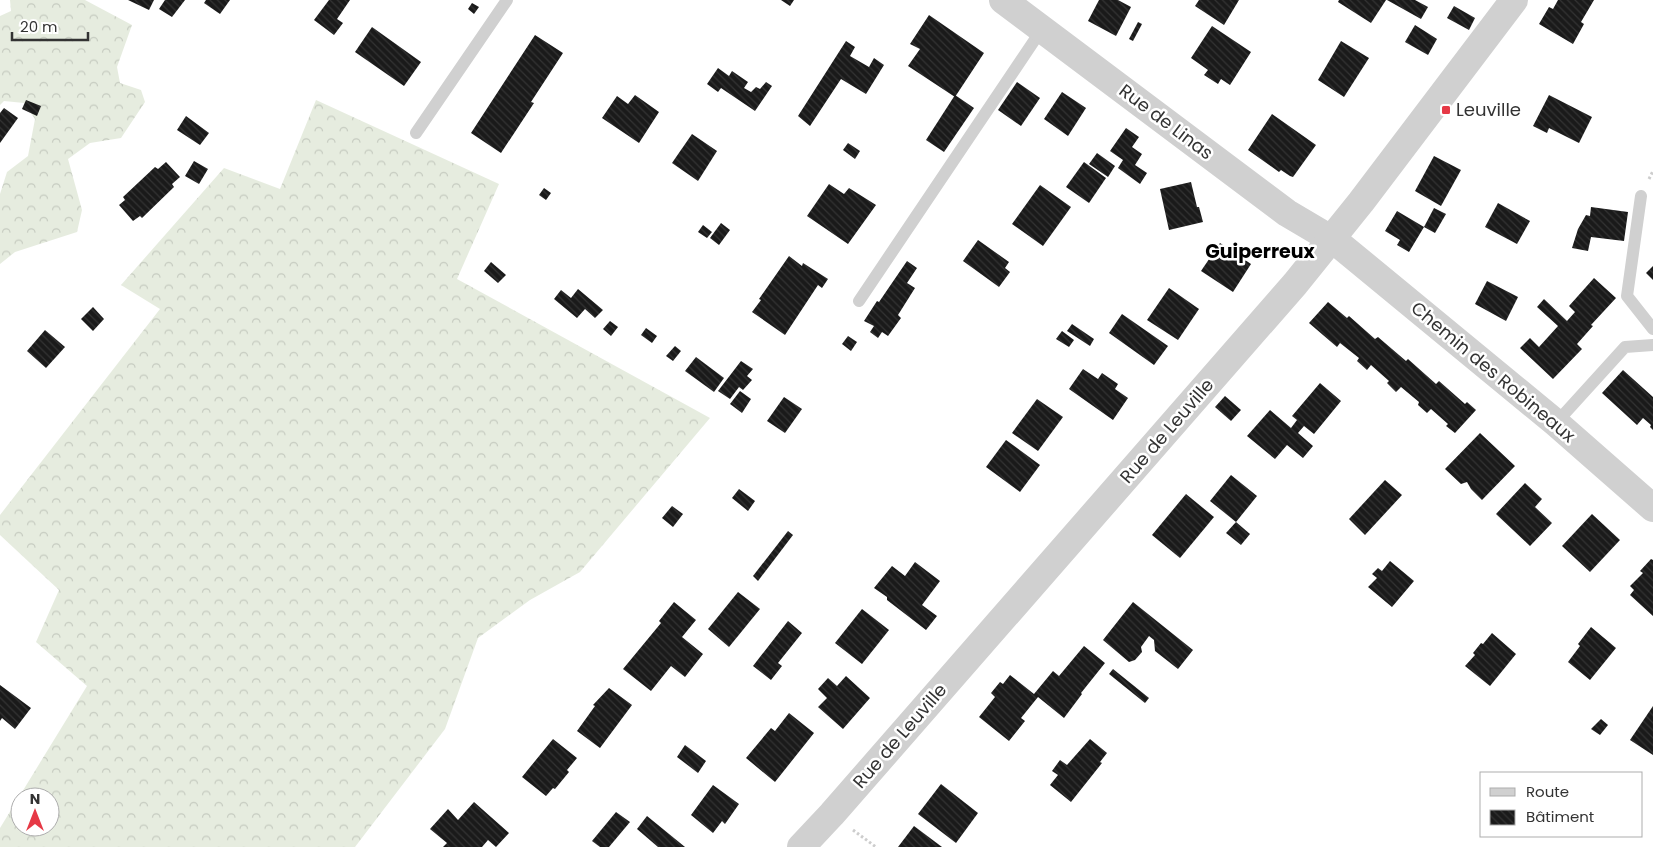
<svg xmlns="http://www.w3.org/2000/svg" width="1653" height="847" font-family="Poppins,sans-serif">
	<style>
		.forest { fill: url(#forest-crowns); fill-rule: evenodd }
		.building { fill: url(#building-back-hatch) }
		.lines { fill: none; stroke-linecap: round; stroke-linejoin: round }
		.path { stroke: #cdcdcd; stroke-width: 3; stroke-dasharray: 2.5 2.5; stroke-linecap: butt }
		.service { stroke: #d0d0d0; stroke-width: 12 }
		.tertiary { stroke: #d0d0d0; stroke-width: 28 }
		.poi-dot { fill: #e63946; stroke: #fff; stroke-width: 2 }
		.labels { text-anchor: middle; stroke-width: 5; stroke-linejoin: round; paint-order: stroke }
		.poi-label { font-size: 18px; fill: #333; stroke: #fff; text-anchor: start }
		.street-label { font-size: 18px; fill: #333; stroke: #fff }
		.neighbourhood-label { font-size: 19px; font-weight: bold; fill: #000; stroke: #fff }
	</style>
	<defs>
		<pattern id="forest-crowns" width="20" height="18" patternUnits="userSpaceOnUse" patternTransform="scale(1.25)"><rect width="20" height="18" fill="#e6ecdf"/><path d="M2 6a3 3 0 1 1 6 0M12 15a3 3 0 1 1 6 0" fill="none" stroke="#c6cbc0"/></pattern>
		<pattern id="building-back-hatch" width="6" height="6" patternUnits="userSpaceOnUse" patternTransform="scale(1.25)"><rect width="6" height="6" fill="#1a1a1a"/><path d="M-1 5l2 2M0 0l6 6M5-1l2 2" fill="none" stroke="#333"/></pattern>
	</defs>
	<rect width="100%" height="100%" fill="#fff"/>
	<!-- forest -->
	<g class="forest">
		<path d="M10,0H85L132,25L117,67L120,83L141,90L145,102L121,138L90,143L68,159L82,210L77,232L15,252L0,264V194L7,172L28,156L35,119L24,103L4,101L0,105V16L11,11Z"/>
		<path d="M316,100L499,184L457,279L710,418L580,572L530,600L478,638L445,729L355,847H0V828L87,686L36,642L59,590L0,535V515L160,309L121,285L224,168L280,189ZM20,797H50V827H20Z"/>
	</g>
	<!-- building -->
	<g class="building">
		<path d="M128,0H154L149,10Z"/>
		<path d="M165,0H185L172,17L159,9Z"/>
		<path d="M206,0H230L220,14L204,3Z"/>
		<path d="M329,0H350L337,19L343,23L334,35L314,20Z"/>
		<path d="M781,0H794L790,6Z"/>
		<path d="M1099,0H1118L1131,7L1116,36L1088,21Z"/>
		<path d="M1199,0H1239L1224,25L1195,6Z"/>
		<path d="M1339,0H1386L1371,23L1338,2Z"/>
		<path d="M1387,0H1415L1428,7L1421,19Z"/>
		<path d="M1558,0H1594L1581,22L1584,24L1573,44L1539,24L1549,7L1553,9Z"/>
		<path d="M472,3L479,7L474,14L468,9Z"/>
		<path d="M1454,6L1475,18L1469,30L1447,18Z"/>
		<path d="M929,15L984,53L955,97L908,66L920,49L910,44Z"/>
		<path d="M1138,22L1142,24L1133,41L1129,39Z"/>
		<path d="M1415,25L1437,39L1428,55L1405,42Z"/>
		<path d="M1212,26L1251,52L1230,85L1221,79L1218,84L1204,75L1208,70L1191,58Z"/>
		<path d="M372,27L421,62L404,86L355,52Z"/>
		<path d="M535,35L563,53L531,102L534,103L501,153L471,133Z"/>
		<path d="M846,41L855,47L850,56L869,67L874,58L884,65L866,94L841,79L810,126L798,116Z"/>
		<path d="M1341,41L1369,58L1344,97L1318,80Z"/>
		<path d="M718,68L729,76L732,71L748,82L744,88L751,92L756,87L760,89L766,82L772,86L755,111L721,88L718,92L707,84Z"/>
		<path d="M1017,82L1040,98L1021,126L998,110Z"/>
		<path d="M1062,92L1086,108L1068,136L1044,119Z"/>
		<path d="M635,95L659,112L639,143L602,118L617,96L628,104Z"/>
		<path d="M955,95L974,108L944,152L926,140Z"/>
		<path d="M1549,95L1592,117L1579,143L1549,128L1547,133L1533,126Z"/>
		<path d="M26,100L41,106L37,116L22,109Z"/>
		<path d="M4,108L18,118L0,143V113Z"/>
		<path d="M1272,114L1316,145L1293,177L1290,176L1281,170L1279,172L1248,150Z"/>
		<path d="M186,116L209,133L200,145L177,130Z"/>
		<path d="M1126,128L1139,137L1132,147L1142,154L1135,165L1147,173L1140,184L1118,168L1123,160L1110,151Z"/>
		<path d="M692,134L717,151L698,181L672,163Z"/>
		<path d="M848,143L860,151L855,159L843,150Z"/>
		<path d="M1097,153L1115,166L1108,177L1089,164Z"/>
		<path d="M1434,156L1461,170L1441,206L1415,191Z"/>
		<path d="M194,161L208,169L199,184L185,176Z"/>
		<path d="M166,162L180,177L172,184L174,187L142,218L140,216L133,221L119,205L125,200L123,197L155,167L158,169Z"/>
		<path d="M1084,162L1106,178L1089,203L1066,187Z"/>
		<path d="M1191,182L1197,207H1199L1203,222L1169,230L1160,189Z"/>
		<path d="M829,184L844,194L849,188L876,205L848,244L807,216Z"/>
		<path d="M1040,185L1071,207L1043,246L1012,224Z"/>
		<path d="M544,188L551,193L546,200L539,195Z"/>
		<path d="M1498,203L1530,221L1517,244L1485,227Z"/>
		<path d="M1591,207L1628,212L1624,241L1591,237L1588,251L1572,248L1578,229L1586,215L1590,216Z"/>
		<path d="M1434,208L1446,214L1435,233L1424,227Z"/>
		<path d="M1397,211L1424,227L1409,252L1397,245L1400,240L1385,231Z"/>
		<path d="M721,223L730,230L719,245L710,238Z"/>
		<path d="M703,225L712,232L707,238L698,232Z"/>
		<path d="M978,240L1009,262L1005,268L1010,272L999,287L963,261Z"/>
		<path d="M1220,243L1251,264L1233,292L1201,271Z"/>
		<path d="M789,256L802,266L803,263L828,279L822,288L818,285L785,335L752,312L761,300L759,299Z"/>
		<path d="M907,261L917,268L907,283L915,288L898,315L901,318L888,336L882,332L878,338L870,332L874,326L864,321L877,301L879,302Z"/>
		<path d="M491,262L506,275L498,283L484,271Z"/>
		<path d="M1653,266V280L1646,273Z"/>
		<path d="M1594,278L1616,298L1591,325L1593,326L1577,344L1582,349L1553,379L1520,348L1530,338L1539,347L1558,326L1537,307L1544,299L1567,321L1575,312L1569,306Z"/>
		<path d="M1487,281L1518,297L1506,321L1475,304Z"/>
		<path d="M1169,288L1199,309L1178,340L1147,320Z"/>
		<path d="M578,289L603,310L595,318L585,309L577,318L554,299L561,290L571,298Z"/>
		<path d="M1328,302L1347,318L1349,316L1375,339L1378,337L1406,361L1408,359L1436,384L1439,381L1465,404L1467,402L1476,410L1455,433L1446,426L1448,424L1431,409L1427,413L1418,405L1419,402L1401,387L1396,392L1387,383L1389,381L1371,365L1367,370L1357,361L1359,358L1340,343L1337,347L1309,323Z"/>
		<path d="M93,307L104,319L93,331L81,319Z"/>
		<path d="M1122,314L1168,346L1154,365L1109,333Z"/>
		<path d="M610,321L618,327L611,336L603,329Z"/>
		<path d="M1072,324L1094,339L1090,346L1067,331Z"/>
		<path d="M646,328L657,336L652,343L641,335Z"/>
		<path d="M45,330L65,347L46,368L27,351Z"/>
		<path d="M1062,331L1074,340L1069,347L1056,339Z"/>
		<path d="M848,336L857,342L851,351L842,344Z"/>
		<path d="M675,346L681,351L673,361L666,356Z"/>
		<path d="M696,357L724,378L714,392L685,371Z"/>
		<path d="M741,361L753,369L747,376L752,380L743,390L739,387L730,399L718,391Z"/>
		<path d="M1083,369L1098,379L1102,373L1118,384L1115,389L1128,398L1113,420L1069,389Z"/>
		<path d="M1623,370L1653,397V430L1650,427L1651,425L1643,418L1637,425L1602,393Z"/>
		<path d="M1320,383L1341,401L1314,434L1304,426L1298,433L1313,446L1303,458L1287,445L1275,459L1247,436L1270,410L1291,428L1297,420L1292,416Z"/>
		<path d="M740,391L751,399L742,413L730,404Z"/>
		<path d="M1225,396L1241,410L1231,421L1215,407Z"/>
		<path d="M784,397L802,409L785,433L767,421Z"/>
		<path d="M1037,399L1063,417L1038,451L1012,433Z"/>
		<path d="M1480,433L1515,466L1482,500L1471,489L1467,482L1461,484L1445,469Z"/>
		<path d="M1006,440L1040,465L1020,492L986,467Z"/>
		<path d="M1231,475L1257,496L1236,522L1210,501Z"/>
		<path d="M1385,480L1402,495L1365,535L1349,519Z"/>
		<path d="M1525,483L1542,499L1535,507L1552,523L1530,546L1496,514Z"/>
		<path d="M739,489L755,501L748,511L732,498Z"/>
		<path d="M1186,494L1214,517L1180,558L1152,535Z"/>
		<path d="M672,506L683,514L673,527L662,518Z"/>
		<path d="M1592,514L1620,540L1590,572L1562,546Z"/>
		<path d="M1236,522L1250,534L1241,545L1226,533Z"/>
		<path d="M788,531L793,535L758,581L753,576Z"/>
		<path d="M1651,559L1653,560V616L1630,595L1634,590L1630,586L1643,573L1640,571Z"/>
		<path d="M1390,561L1414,581L1392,607L1368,587L1377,578L1372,574L1378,568L1382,571Z"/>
		<path d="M915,562L940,581L922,605L937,616L926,630L887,600V597L874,588L892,566L905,576Z"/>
		<path d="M738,592L760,609L729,647L708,629Z"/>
		<path d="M674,602L696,620L682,637L703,654L685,677L671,666L651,691L623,669L661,623L659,621Z"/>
		<path d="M1133,602L1193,650L1178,669L1155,651L1154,640L1149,636L1141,647L1142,652L1135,660L1129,662L1103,640Z"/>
		<path d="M862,609L889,630L862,664L835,643Z"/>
		<path d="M788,621L802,633L778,663L782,666L771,680L753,666Z"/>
		<path d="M1591,627L1616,648L1590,680L1568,662L1580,646L1578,644Z"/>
		<path d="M1492,633L1516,654L1490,686L1465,666L1475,655L1473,653L1481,643L1483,644Z"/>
		<path d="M1084,646L1105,663L1081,693L1082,694L1064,718L1038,697L1021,718L1025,721L1009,741L979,717L995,697L991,693L1000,682L1003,684L1010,675L1034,694L1053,671L1059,676Z"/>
		<path d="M1113,669L1149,698L1145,703L1109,674Z"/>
		<path d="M846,676L870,698L843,729L818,707L827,698L818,689L828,678L837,686Z"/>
		<path d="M0,685L31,708L15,729L2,718L0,721Z"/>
		<path d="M609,688L632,705L600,748L577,731L595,706L593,705Z"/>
		<path d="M1653,706V755L1630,740Z"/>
		<path d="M789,713L814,733L775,782L746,758L771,728L775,731Z"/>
		<path d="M1601,719L1608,725L1600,735L1591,729Z"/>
		<path d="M553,739L577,758L567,770L569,772L555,789L553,788L546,796L522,777Z"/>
		<path d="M1090,739L1107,753L1100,762L1102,763L1071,802L1050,785L1058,775L1052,771L1060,760L1067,765Z"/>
		<path d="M685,745L706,761L698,773L677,757Z"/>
		<path d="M941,784L978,813L956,843L918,814Z"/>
		<path d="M713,785L739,804L725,824L722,821L713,833L691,815Z"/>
		<path d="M474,802L509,833L496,847L488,840L482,847H443L447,843L430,829L448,809L458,820Z"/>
		<path d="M616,812L630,822L609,847H600L592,841Z"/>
		<path d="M647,816L685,847H658L637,829Z"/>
		<path d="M914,826L942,847H898Z"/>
	</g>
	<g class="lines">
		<!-- path -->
		<g class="path">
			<path d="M1649,179L1653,171"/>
			<path d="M853,830L876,847"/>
		</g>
		<!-- service -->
		<g class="service">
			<path d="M416,133L507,0"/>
			<path d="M1641,196L1627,296L1653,329"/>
			<path d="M859,301L1042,29"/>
			<path d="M1556,423L1625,347L1653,345"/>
		</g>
		<!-- tertiary -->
		<g class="tertiary">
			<path d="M1003,0L1287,213L1331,239L1341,246L1556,423L1653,508"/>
			<path d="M801,847L832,814L1295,284L1361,202L1514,0"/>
		</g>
	</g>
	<!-- markers -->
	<rect class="poi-dot" x="1441" y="105" width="10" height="10" rx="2.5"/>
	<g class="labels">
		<!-- poi labels -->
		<g class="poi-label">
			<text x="1456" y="116">Leuville</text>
		</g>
		<!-- street labels -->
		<g class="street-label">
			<text transform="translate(1166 122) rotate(37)" y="6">Rue de Linas</text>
			<text transform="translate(1493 372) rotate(40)" y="6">Chemin des Robineaux</text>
			<text transform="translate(1167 431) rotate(-49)" y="6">Rue de Leuville</text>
			<text transform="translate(900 736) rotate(-49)" y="6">Rue de Leuville</text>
		</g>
		<!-- neighbourhood labels -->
		<g class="neighbourhood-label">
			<text x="1260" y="258">Guiperreux</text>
		</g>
	</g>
	<!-- legend -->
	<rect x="1480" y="772" width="162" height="65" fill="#ffffff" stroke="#adadad"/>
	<rect x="1490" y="788" width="25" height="8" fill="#d0d0d0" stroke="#adadad"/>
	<text x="1526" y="797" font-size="15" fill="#333333">Route</text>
	<rect x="1490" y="810" width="25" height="15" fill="url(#building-back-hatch)" stroke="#adadad"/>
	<text x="1526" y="822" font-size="15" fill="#333333">Bâtiment</text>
	<!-- north arrow -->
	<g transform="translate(35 812)"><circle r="24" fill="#ffffff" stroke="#adadad"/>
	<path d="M0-4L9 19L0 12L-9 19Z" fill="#e63946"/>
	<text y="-8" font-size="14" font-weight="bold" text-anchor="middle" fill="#333333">N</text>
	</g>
	<!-- scale -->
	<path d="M12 32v8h76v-8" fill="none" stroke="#333333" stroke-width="2.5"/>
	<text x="20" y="32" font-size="15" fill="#333333" stroke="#ffffff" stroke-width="4" paint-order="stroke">20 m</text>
</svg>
